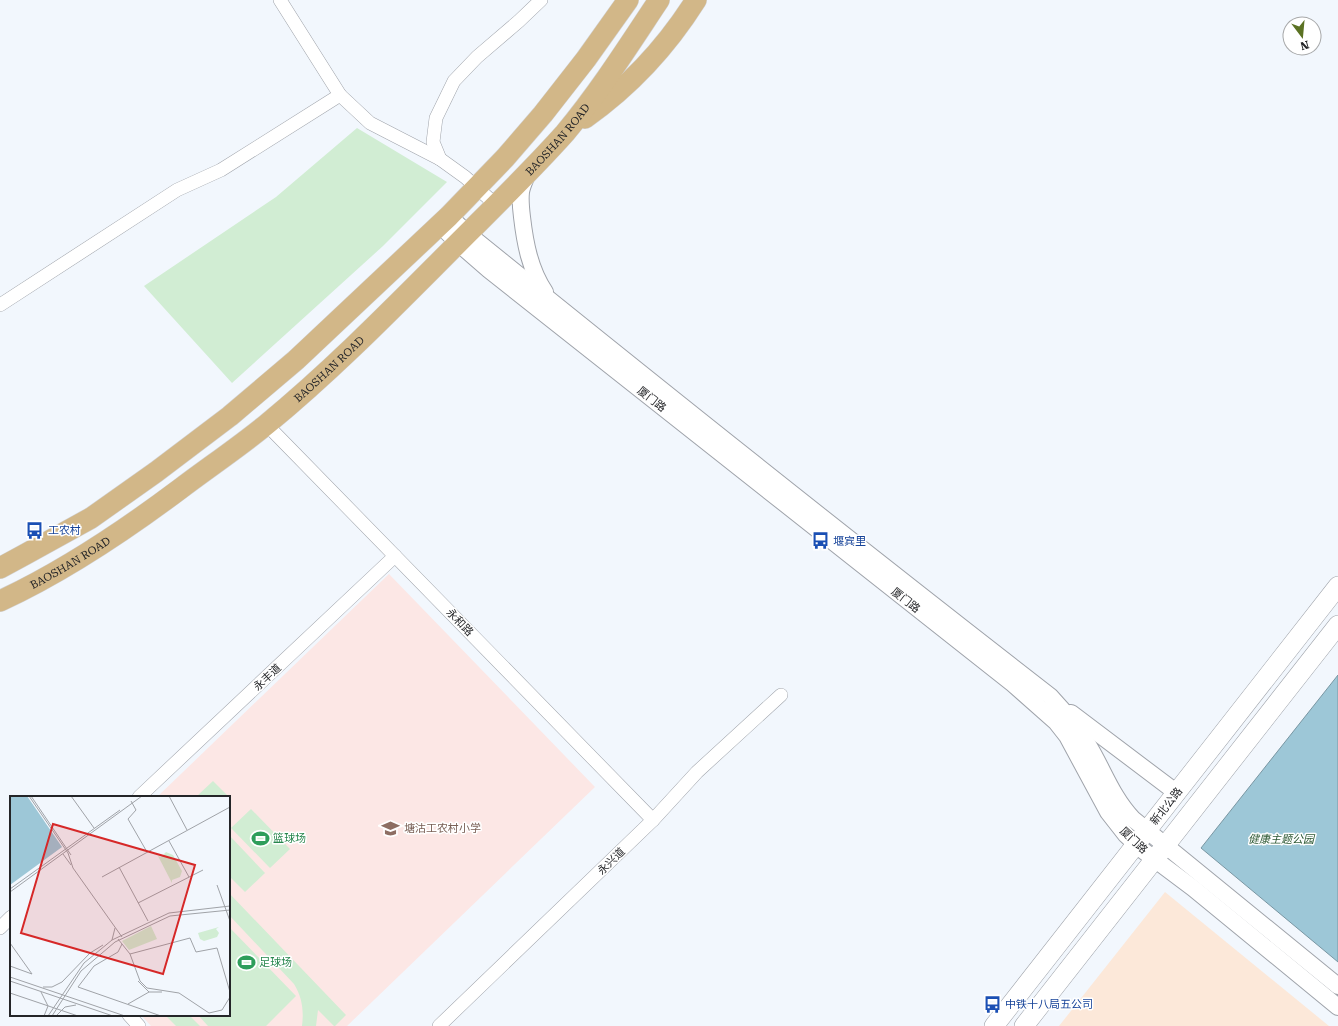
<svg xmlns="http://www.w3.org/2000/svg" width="1338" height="1026" font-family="'Roboto Serif','Noto Sans SC',serif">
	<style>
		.commercial { fill: #fce8d9 }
		.education { fill: #fce7e5 }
		.green { fill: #d1edd3 }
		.water { fill: #9dc7d7; stroke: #7996a2 }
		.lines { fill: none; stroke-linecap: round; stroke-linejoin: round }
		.minor-casing { stroke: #9fa3aa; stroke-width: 14 }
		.tertiary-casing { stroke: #9fa3aa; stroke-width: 18 }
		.secondary-casing { stroke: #9fa3aa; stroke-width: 20 }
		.primary-casing { stroke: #d3d3d4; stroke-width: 22 }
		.minor { stroke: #fff; stroke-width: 13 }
		.tertiary { stroke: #fff; stroke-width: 16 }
		.secondary { stroke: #fff; stroke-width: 19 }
		.primary { stroke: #d2b788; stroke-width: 21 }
		.labels { text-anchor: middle; stroke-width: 3; stroke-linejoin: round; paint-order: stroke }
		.street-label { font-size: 11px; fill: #242528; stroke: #fff }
		.transit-label { font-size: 11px; fill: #164399; stroke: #fff; text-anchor: start }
		.education-label { font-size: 11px; fill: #785e54; stroke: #fff; text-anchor: start }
		.leisure-label { font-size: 11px; fill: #27864d; stroke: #fff; text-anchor: start }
		.park-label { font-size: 11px; font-style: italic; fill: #2c5833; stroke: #fff }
		.inset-road { fill: none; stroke: #a0a3a8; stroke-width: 1 }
		.view { fill: #d62828; fill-opacity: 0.15; stroke: #d62828; stroke-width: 2 }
		.inset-edge { fill: none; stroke: #242528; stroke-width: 2 }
	</style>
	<rect width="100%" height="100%" fill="#f2f7fd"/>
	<!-- commercial -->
	<path class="commercial" d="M1165,892L1329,1026H1059Z"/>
	<!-- education -->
	<path class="education" d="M389,574L595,787L347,1026H151L141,1015H229V797H157Z"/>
	<!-- green -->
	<g class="green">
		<path d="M357,128L447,182L383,246L232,383L144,286L276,197Z"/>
		<path d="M213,781L229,797H196Z"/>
		<path d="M251,809L290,849L270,868L231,828Z"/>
		<path d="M229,835L265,873L245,892L229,876Z"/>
		<path d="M229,893L346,1015L335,1026H334L318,1010L316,1026H302C304,1010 302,997 294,984L229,915Z"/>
		<path d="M229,927L296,996L266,1026H208L198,1015H229Z"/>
		<path d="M165,1015H189L200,1026H176Z"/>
	</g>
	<!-- water -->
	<path class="water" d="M1338,675V962L1201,848Z"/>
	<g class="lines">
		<defs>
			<g id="minor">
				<path d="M280,0L340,95L370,123L440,159L465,177L496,205"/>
				<path d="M440,159L433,142L436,118L454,81L477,57L519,21L541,0"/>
				<path d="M0,305L177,190L221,170L340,95"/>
				<path d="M266,424L653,820"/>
				<path d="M139,797L395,556"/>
				<path d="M0,928L11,917"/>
				<path d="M129,1015L139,1026"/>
				<path d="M439,1026L653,820L697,772L781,695"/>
			</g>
			<g id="tertiary">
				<path d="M527,175C525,180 522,186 521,192C520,201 521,209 522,217C525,243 530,270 545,292"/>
				<path d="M449,216L468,234C661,390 854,544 1050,696C1065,712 1079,729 1090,748C1104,772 1113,798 1133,819L1338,986"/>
				<path d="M439,224L458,243L489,270L1013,684L1056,722L1067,736L1108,812L1126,835L1141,849L1193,888L1338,1007"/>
				<path d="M1071,713L1177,793"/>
			</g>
			<g id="secondary">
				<path d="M994,1026L1338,586"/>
				<path d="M1024,1026L1338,625"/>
			</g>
			<g id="primary">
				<path d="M585,118C629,87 667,46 696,0"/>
				<path d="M0,568L24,555L91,518L156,472L230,416L296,360L449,216L505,158L543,114L586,59L628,0"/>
				<path id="s1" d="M0,601C65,571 124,531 180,489C209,467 239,447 267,424C335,368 396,305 458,243C494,207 531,171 565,133C600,91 629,45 659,0"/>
			</g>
		</defs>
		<!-- minor casing -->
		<use href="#minor" class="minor-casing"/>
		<!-- tertiary casing -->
		<use href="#tertiary" class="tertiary-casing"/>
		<!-- secondary casing -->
		<use href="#secondary" class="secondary-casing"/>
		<!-- primary casing -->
		<use href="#primary" class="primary-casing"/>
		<!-- minor -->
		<use href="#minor" class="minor"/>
		<!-- tertiary -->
		<use href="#tertiary" class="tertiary"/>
		<!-- secondary -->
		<use href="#secondary" class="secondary"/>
		<!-- primary -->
		<use href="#primary" class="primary"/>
	</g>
	<!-- icons -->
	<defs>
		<symbol id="bus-bare" viewBox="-9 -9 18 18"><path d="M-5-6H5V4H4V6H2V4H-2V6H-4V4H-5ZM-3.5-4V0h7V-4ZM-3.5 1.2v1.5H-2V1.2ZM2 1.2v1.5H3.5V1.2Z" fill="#1a4fb4" stroke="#fff" stroke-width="2.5" paint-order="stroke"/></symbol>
		<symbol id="school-bare" viewBox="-9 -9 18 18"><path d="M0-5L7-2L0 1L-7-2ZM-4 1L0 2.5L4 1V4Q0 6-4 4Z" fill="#8d6e63" stroke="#fff" stroke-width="2.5" paint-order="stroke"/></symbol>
		<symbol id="stadium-bare" viewBox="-9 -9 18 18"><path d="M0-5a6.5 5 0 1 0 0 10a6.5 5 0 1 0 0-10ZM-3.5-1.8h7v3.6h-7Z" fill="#2e9e5b" stroke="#fff" stroke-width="2.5" paint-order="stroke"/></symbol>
	</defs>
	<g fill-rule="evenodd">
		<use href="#bus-bare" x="22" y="518" width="25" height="25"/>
		<use href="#bus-bare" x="808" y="528" width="25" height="25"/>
		<use href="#school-bare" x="378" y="816" width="25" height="25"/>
		<use href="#stadium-bare" x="248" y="826" width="25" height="25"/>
		<use href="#stadium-bare" x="234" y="950" width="25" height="25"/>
		<use href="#bus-bare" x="980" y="992" width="25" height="25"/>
	</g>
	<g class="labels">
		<!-- street labels -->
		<g class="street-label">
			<text dy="4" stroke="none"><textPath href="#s1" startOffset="728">BAOSHAN ROAD</textPath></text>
			<text dy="4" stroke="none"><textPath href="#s1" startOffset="404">BAOSHAN ROAD</textPath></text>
			<text transform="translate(652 399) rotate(38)" y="4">厦门路</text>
			<text dy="4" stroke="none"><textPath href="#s1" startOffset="80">BAOSHAN ROAD</textPath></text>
			<text transform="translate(906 600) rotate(38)" y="4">厦门路</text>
			<text transform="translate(460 622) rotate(46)" y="4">永和路</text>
			<text transform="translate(267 677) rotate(-43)" y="4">永丰道</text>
			<text transform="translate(1166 806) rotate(-52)" y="4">新北公路</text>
			<text transform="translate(1134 840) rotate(43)" y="4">厦门路</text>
			<text transform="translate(611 861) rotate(-44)" y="4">永兴道</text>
		</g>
		<!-- transit labels -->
		<g class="transit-label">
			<text x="48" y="534">工农村</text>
			<text x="833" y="545">堰宾里</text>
			<text x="1005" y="1008">中铁十八局五公司</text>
		</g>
		<!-- education labels -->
		<g class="education-label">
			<text x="404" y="832">塘沽工农村小学</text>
		</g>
		<!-- leisure labels -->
		<g class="leisure-label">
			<text x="273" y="842">篮球场</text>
			<text x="259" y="966">足球场</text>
		</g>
		<!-- park labels -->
		<g class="park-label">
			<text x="1281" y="843">健康主题公园</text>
		</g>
	</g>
	<!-- overview -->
	<g transform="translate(10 796)">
		<rect width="220" height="220" fill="#f2f7fd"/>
		<path d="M156,56L163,59L172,75L170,81L162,84V87L148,60L151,61ZM141,130L147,143L119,154L112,145ZM209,131L206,133L209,137L207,141L194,145L190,143L188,137Z" fill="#d1edd3"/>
		<path d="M0,0H17L52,51L0,89Z" fill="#9dc7d7"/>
		<path class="inset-road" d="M19,0L58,57L63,72L112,141M21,0L61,59M61,0L84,32M159,0L177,34M121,5L126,14L118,23L137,56M159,45L179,81M53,58L61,69M109,71L138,125M92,81L220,11M207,89L220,125M0,93L110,14M0,96L132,0M128,107L193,74M108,143L120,158L130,185L137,192L169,197L199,217L212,214L220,201M102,144L105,132M0,147L22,178L0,170M112,148L108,156L84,170L68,191L151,220M120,158L180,142L186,156L207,152L220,196M0,181L115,220M0,185L103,220M128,185L139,196H152M33,191H42L52,186L80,157L93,149M31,196L38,210L34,220M0,197L68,220M118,208L139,196M38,220L74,167L102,144L159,117L220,110M42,220L71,175L105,146L160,120L220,114M46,220L55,211L66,209"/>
		<path class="view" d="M43,28L185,69L153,178L11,137Z"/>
		<rect width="220" height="220" class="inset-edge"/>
	</g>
	<!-- north arrow -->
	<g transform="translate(1302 36) rotate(164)"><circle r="19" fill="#ffffff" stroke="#a7a8a9"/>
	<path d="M0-3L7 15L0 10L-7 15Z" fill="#5b7223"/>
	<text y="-6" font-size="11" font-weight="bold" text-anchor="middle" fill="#242528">N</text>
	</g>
</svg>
